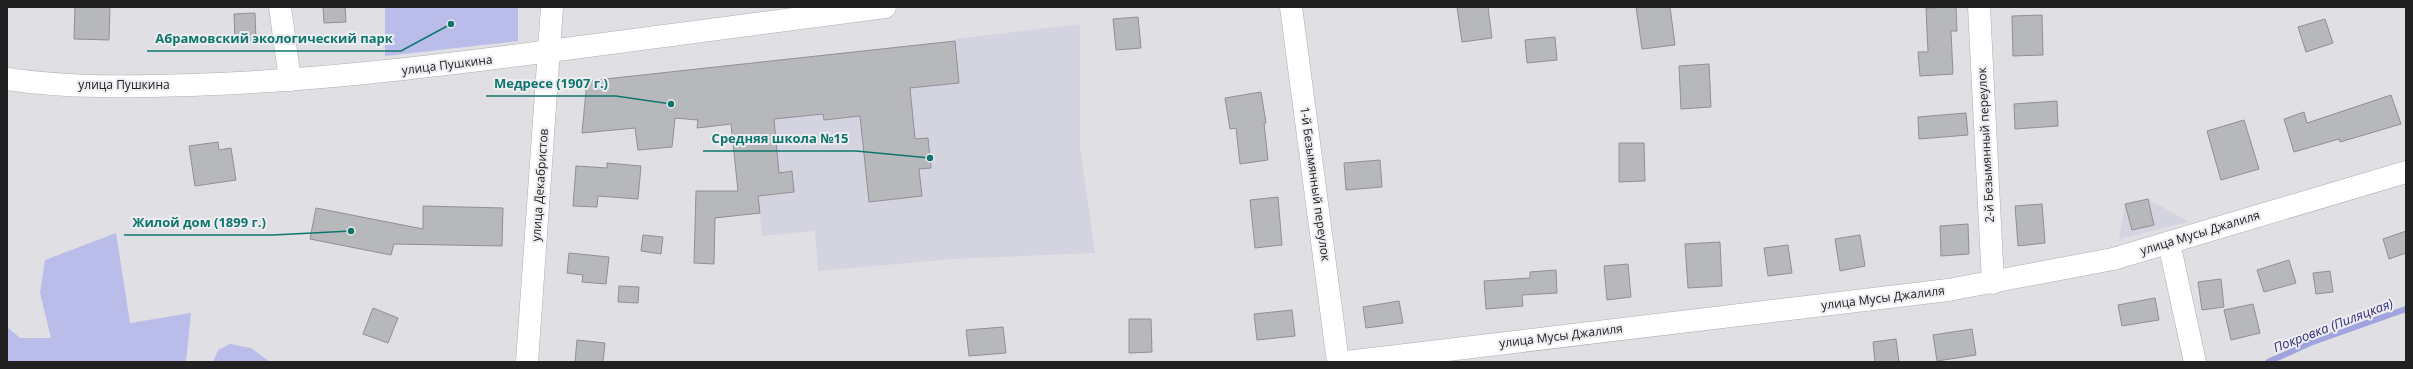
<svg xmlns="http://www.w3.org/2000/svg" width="2413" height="369" font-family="'Open Sans',sans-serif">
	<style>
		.built { fill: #d3d4df }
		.green { fill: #babce9 }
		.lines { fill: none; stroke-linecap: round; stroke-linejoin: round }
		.stream { stroke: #a0a3de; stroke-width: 6 }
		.building { fill: #b7b8bb; stroke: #909094 }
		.street-casing { stroke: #adadb1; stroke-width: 23 }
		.secondary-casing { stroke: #adadb1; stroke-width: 23 }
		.street { stroke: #fff; stroke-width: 22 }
		.secondary { stroke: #fff; stroke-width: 22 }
		.labels { text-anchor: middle; stroke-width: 4; stroke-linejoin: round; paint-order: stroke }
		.street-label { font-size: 12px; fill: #212122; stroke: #ededf1 }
		.water-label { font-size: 13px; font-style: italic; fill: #352f75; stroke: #ededf1 }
		.leader { fill: none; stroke: #0f766e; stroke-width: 1.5 }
		.callout-dot { fill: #0f766e; stroke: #ededf1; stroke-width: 1.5 }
		.callout-label { font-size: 13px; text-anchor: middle; font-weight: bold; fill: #0f766e; stroke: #ededf1; stroke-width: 4; stroke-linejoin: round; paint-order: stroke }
	</style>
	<rect width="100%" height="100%" fill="#e0e0e4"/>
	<!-- built -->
	<g class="built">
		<path d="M1080,24V146L1095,253L953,259L818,271L815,231L762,236L758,196L794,192L792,171L779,173L767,61L955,41V39Z"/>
		<path d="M2148,199L2189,222L2119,239L2125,204Z"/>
	</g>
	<!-- green -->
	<g class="green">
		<path d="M385,7H518V41L385,56Z"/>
		<path d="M116,233L130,323L191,313L186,362H7V327L20,338H51L40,293L45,260Z"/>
		<path d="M230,344L251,348L270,362H213L218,350Z"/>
	</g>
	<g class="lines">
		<!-- stream -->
		<path class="stream" d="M2268,362L2310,343L2406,309"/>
	</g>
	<!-- building -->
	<g class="building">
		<path d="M75,7H110L109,40L74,39Z"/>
		<path d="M323,7H345L346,22L324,23Z"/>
		<path d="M1457,7H1488L1492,38L1462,42Z"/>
		<path d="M1636,7H1670L1675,45L1642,49Z"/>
		<path d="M1956,7L1957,31H1951L1953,74L1920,76L1918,52H1928L1926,8Z"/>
		<path d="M255,13L256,41H235L234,14Z"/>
		<path d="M2042,15L2043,55L2013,56L2012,16Z"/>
		<path d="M1138,17L1141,48L1116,50L1113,19Z"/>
		<path d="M2325,19L2333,43L2306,52L2298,27Z"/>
		<path d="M1555,37L1557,60L1527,63L1525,40Z"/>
		<path d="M955,41L959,83L910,88L915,139L928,138L931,168L919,169L922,196L869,202L860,116L824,120L823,114L774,119L779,173L792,171L794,192L758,196L760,213L715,218L714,264L694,263L696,191H738L731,124L697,128L698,120L675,118L672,147L638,150L635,128L582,133L587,81Z"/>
		<path d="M1709,64L1711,107L1681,109L1679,66Z"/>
		<path d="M1261,92L1266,123H1264L1268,160L1240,164L1236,128L1230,129L1225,98Z"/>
		<path d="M2391,95L2401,124L2340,142L2339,139L2294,152L2284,119L2304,112L2307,123Z"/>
		<path d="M2057,101L2058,126L2015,129L2014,104Z"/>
		<path d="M1966,113L1968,135L1919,139L1918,117Z"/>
		<path d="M2244,120L2259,169L2221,180L2207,131Z"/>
		<path d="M218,142L219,150L231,148L236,180L195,186L189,146Z"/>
		<path d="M1619,143H1644L1645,181L1619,182Z"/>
		<path d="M1380,160L1382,187L1346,190L1344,163Z"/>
		<path d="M607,163L641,166L638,199L598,196L597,207L573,206L576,166L607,168Z"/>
		<path d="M1278,197L1282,245L1255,248L1250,200Z"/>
		<path d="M2148,199L2154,225L2132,230L2125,204Z"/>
		<path d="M2042,204L2045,243L2018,246L2015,206Z"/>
		<path d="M423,206L503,208L502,246L394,244L391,255L310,239L316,208L423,229Z"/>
		<path d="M1968,224L1969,254L1941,256L1940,226Z"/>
		<path d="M2406,231V253L2389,259L2383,239Z"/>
		<path d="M643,235L663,237L661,254L641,251Z"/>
		<path d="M1860,235L1865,266L1840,271L1835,239Z"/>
		<path d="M1720,242L1722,286L1688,288L1685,244Z"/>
		<path d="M1788,245L1792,273L1768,276L1764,248Z"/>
		<path d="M569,253L609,257L606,284L582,282L583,275L567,273Z"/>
		<path d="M2289,260L2296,283L2264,292L2257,270Z"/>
		<path d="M1628,264L1631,297L1607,300L1604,266Z"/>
		<path d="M1556,270L1557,293L1522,295L1523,306L1486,309L1484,281L1530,278V272Z"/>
		<path d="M2330,271L2333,292L2316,294L2313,273Z"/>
		<path d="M2221,279L2224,307L2202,310L2198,282Z"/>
		<path d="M619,286L639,287L638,303L618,302Z"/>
		<path d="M2155,298L2159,320L2122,326L2118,305Z"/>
		<path d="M1399,301L1403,323L1366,328L1363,307Z"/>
		<path d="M2253,304L2260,333L2231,340L2224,310Z"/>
		<path d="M373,308L398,318L388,343L363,334Z"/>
		<path d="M1292,310L1295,336L1257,340L1254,314Z"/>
		<path d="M1129,319H1151L1152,352L1129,353Z"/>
		<path d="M1003,327L1006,353L969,356L966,330Z"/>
		<path d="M1972,329L1976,355L1937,361L1933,335Z"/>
		<path d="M1896,339L1899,362H1875L1873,342Z"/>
		<path d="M577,340L605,343L603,362H575Z"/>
	</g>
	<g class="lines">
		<defs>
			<g id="street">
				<path d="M280,7L290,80"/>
				<path d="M1291,7L1338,362"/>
				<path d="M1979,7L1993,283"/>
				<path d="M7,79C68,88 130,87 191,85C312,81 430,67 550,51"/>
				<path d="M2169,243L2195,362"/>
				<path d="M1347,362L1948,290L2113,259L2406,172"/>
			</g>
			<g id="secondary">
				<path d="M550,51L885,7"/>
				<path d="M527,362L552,7"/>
			</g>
		</defs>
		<!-- street casing -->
		<use href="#street" class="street-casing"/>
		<!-- secondary casing -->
		<use href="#secondary" class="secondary-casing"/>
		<!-- street -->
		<use href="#street" class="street"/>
		<!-- secondary -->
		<use href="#secondary" class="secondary"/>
	</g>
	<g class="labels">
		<!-- street labels -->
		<g class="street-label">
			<text transform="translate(447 65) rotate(-7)" y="4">улица Пушкина</text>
			<text x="124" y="89">улица Пушкина</text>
			<text transform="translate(1986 145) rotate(-93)" y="4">2-й Безымянный переулок</text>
			<text transform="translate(1315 184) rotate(82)" y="4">1-й Безымянный переулок</text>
			<text transform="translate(540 185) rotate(-86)" y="4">улица Декабристов</text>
			<text transform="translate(2200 233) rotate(-17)" y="4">улица Мусы Джалиля</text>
			<text transform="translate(1883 298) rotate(-7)" y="4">улица Мусы Джалиля</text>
			<text transform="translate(1561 336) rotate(-7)" y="4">улица Мусы Джалиля</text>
		</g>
		<!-- water labels -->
		<g class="water-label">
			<text transform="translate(2333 325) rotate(-21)" y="5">Покровка (Пиляцкая)</text>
		</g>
	</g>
	<!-- callouts -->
	<path class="leader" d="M451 24L401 51H147M671 104L616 96H486M930 158L856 151H703M351 231L273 235H124"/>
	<g class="callout-dot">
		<circle cx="451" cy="24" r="4"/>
		<circle cx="671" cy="104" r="4"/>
		<circle cx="930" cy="158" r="4"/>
		<circle cx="351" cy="231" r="4"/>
	</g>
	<g class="callout-label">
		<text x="274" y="43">Абрамовский экологический парк</text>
		<text x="551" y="88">Медресе (1907 г.)</text>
		<text x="780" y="143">Средняя школа №15</text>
		<text x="199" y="227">Жилой дом (1899 г.)</text>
	</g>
	<!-- border -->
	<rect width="2413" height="369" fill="none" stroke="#212122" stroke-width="16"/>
</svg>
